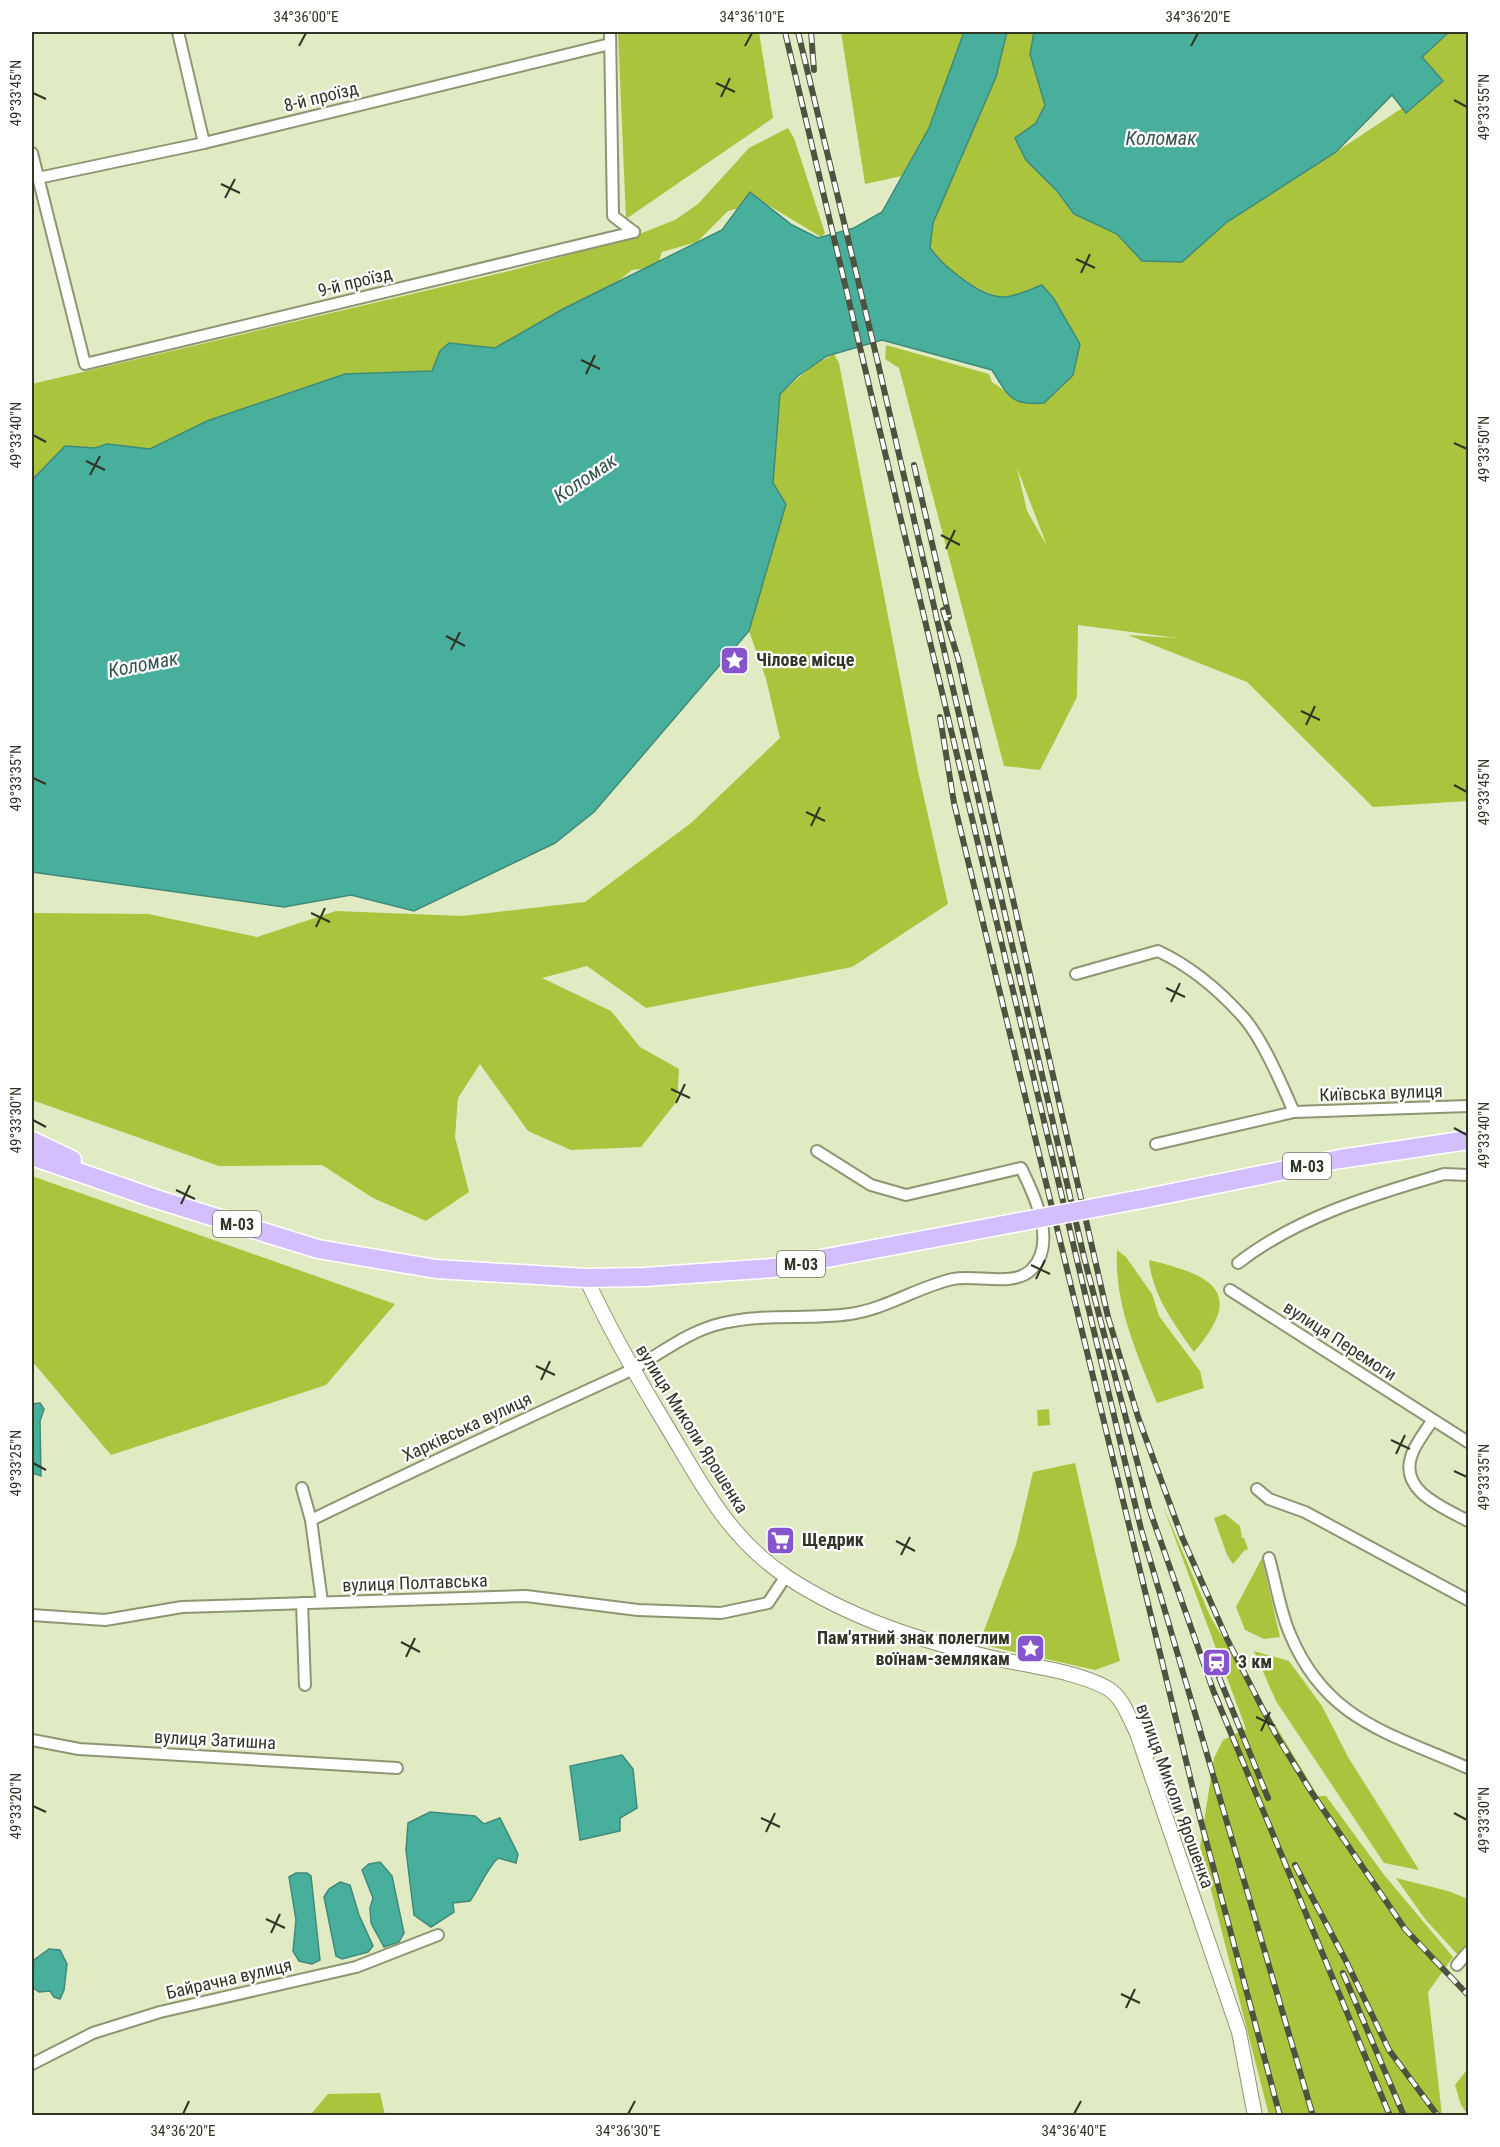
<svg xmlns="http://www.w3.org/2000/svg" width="1500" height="2147" font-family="'Roboto Condensed',sans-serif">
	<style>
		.green { fill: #aac43e; fill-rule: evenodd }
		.water { fill: #48af9d; stroke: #418a79; stroke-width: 1.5 }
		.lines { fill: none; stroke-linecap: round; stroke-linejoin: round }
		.minor-casing { stroke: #8d9672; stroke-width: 14 }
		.tertiary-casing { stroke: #8d9672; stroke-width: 16 }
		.trunk-casing { stroke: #fff; stroke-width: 21 }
		.minor { stroke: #fff; stroke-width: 10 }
		.tertiary { stroke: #fff; stroke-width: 14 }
		.trunk { stroke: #d4bffe; stroke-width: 18 }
		.rail-casing { stroke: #4e533f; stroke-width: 6 }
		.rail { stroke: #fff; stroke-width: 4; stroke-dasharray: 11; stroke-linecap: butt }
		.trunk-bridge-casing { stroke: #fff; stroke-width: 21; stroke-linecap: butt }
		.trunk-bridge { stroke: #d4bffe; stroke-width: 18 }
		.ticks { fill: none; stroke: #313525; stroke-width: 2 }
		.labels { text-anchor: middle; stroke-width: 4.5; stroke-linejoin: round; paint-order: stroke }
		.shield { fill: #fff; stroke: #6f7266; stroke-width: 1.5 }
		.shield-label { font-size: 16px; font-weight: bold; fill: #313525 }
		.street-label { font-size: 18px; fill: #313525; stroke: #fff }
		.poi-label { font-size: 18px; font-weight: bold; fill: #313525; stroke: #fff; text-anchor: start }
		.water-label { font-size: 20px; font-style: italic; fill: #35554e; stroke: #fff }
		.neatline { fill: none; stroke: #313525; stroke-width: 2 }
		.ticks-label { font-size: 15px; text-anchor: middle; fill: #313525 }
	</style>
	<rect width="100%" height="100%" fill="#e0ebc4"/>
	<!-- green -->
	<g class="green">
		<path d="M618,32H759L773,118L626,219Z"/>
		<path d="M841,32H964L929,128L902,176L865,184Z"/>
		<path d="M1007,32H1034L1030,54L1045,105L1036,123L1015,138L1074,214L1117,234L1142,261L1336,152L1443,81L1422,57L1449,32H1468V801L1373,807L1247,682L1128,635L1177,638L1078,625L1077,697L1040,770L1004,766L899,368L885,359L886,345L989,374L992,382L1021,402L1003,298C975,290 947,271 930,248L933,223L995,80ZM1017,468L1047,546L1027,511Z"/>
		<path d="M788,128L794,138L825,233L821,237L763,202L728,211L697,242L662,252L657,267L632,270L597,298L539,323L495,348L449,343L440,351L433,371L345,374L207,421L150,449L107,444L95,448L66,446L32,480V384L517,269L629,238L675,220L698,204L749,148Z"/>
		<path d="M834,354L839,363L918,771L948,904L852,967L646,1008L587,966L542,978L611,1011L640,1047L679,1069L677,1101L641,1147L571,1150L528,1131L480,1064L458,1098L455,1137L469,1192L426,1221L373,1198L322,1165L219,1166L32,1100V913L148,914L257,937L336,911L463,916L585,902L691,823L780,738L766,679L749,631L786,504L773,483L780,394L812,366Z"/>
		<path d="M32,1176L395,1304L326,1385L111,1455L32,1361Z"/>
		<path d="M1117,1250L1126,1257L1152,1294L1159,1316L1200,1371L1204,1388L1157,1403C1137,1354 1114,1304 1117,1250Z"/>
		<path d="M1149,1260C1211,1275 1247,1291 1194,1352C1174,1324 1152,1294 1149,1260Z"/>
		<path d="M1049,1409L1050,1425L1038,1426L1037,1410Z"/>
		<path d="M1075,1463L1120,1661L1095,1670L979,1644L1016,1545L1033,1472Z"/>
		<path d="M1163,1506L1211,1618L1318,1796H1326L1385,1876L1453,1957L1428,1992L1442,2115H1269L1200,1847L1214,1758L1223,1740L1246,1729Z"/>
		<path d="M1225,1514L1240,1526L1242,1538H1244L1248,1549L1244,1551L1233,1564L1227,1555L1214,1518Z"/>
		<path d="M1262,1558L1280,1637L1264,1639L1245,1630L1236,1607Z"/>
		<path d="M1254,1651L1289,1661L1322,1706L1348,1757L1419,1870L1384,1863L1276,1701Z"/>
		<path d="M1396,1878L1448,1891L1468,1899V1944L1458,1955L1425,1919Z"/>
		<path d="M1466,2071L1468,2073V2115L1461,2105L1455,2085Z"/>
		<path d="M380,2093L385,2115L313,2116L312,2113L328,2094Z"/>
	</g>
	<!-- water -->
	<g class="water">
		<path d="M964,32H1007L996,77L933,223L930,248C943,266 979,296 1002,297C1013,298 1031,289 1042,285L1054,299L1080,344L1073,375L1044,403C1011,406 1008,396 992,370L882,340L827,356L798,376L780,394L773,483L786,504L749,631L594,812L555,843L414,911L351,895L284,907L32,872V480L65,446L95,448L107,444L150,449L207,421L345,374L432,371L440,351L449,343L495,348L563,309L722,230L750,192L792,225L818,238L854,228L882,212L929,128Z"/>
		<path d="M1034,32H1449L1422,57L1443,81L1406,113L1392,95L1336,152L1227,222L1182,262L1142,261L1117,234L1074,214L1057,191L1026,160L1015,138L1036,123L1045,105L1030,54Z"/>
		<path d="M40,1403L44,1409L40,1421L41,1476L32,1473V1404Z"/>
		<path d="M622,1755L633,1769L637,1808L620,1818V1831L580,1840L570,1766Z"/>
		<path d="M430,1812L475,1816L484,1824L500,1818L518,1854L516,1863L498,1858C486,1870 480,1887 470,1901L453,1903L454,1912L431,1927L414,1915L406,1850L408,1823Z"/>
		<path d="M380,1862L392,1876L404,1933L399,1942L384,1947L371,1923L370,1908L373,1898L362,1870L369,1864Z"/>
		<path d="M296,1873H307L311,1876L320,1960L312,1964L299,1961L293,1951L296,1920L289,1877Z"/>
		<path d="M340,1882L350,1885L359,1915L373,1946L368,1952L342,1959L336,1956L324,1897L329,1889Z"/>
		<path d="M49,1949L60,1950L67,1964L64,1990L60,1999L54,1997L50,1991L39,1992L32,1987L34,1960Z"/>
	</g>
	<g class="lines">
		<defs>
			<g id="minor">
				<path d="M178,32L204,143"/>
				<path d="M610,32L613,216L634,232"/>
				<path d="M32,153L85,364L634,232"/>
				<path d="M38,178L204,143L610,44"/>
				<path d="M1076,974L1158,951C1190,966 1220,991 1244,1018C1263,1040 1282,1085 1294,1112"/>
				<path d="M1156,1144L1294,1112L1468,1106"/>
				<path d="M1238,1263C1297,1217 1372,1195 1444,1174L1468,1175"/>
				<path d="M1230,1290L1468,1442"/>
				<path d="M1432,1421C1425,1432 1414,1445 1411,1457C1400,1492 1445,1508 1468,1521"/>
				<path d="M302,1488L311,1520"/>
				<path d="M1257,1489L1269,1499L1305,1512L1468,1600"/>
				<path d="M1269,1558C1276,1583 1280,1611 1290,1634C1326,1721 1390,1733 1468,1768"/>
				<path d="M322,1602L311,1520C414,1470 518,1422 623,1374C658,1357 684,1332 723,1323C765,1313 808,1320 850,1314C886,1309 917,1287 953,1279C976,1274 1014,1288 1032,1269C1057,1243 1035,1196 1021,1168L906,1195L871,1185L817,1151"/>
				<path d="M302,1603L305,1685"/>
				<path d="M32,1615L105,1620L182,1607L526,1596L638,1610L721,1613L768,1603L786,1576"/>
				<path d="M32,1740L79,1749L397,1768"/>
				<path d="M1457,1965L1468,1952"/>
				<path d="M32,2064L93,2033L160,2012L356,1967L438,1935"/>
			</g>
			<path id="tertiary" d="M586,1278C609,1329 637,1377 666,1425C702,1484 727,1537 787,1577C849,1618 921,1641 993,1658C1028,1666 1076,1671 1107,1688C1123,1697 1129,1718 1137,1733L1239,2032L1255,2116"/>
			<g id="trunk">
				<path d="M32,1141L72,1160"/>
				<path d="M32,1156L156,1199L318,1249L436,1269L586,1278L644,1277L773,1268L1014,1223"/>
				<path d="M1147,1198L1340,1159L1468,1140"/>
			</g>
		</defs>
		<!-- minor casing -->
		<use href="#minor" class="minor-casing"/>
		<!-- tertiary casing -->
		<use href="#tertiary" class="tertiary-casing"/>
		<!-- trunk casing -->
		<use href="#trunk" class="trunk-casing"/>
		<!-- minor -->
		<use href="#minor" class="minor"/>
		<!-- tertiary -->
		<use href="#tertiary" class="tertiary"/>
		<!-- trunk -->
		<use href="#trunk" class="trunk"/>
		<defs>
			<g id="rail">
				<path d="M785,32L1141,1529L1313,2116"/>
				<path d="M798,32L877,359L1084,1257L1150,1511L1213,1690L1390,2116"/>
				<path d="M811,32L814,70"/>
				<path d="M914,465L949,617"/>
				<path d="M943,610L958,658L1108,1317L1138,1417L1182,1537L1227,1639L1275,1733L1312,1793L1405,1929L1468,1995"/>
				<path d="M940,717L954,803L1199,1814L1280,2116"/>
				<path d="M1219,1677L1268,1798"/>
				<path d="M1295,1865L1347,1963L1389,2050L1438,2116"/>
				<path d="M1343,1973L1404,2116"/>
			</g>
		</defs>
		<!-- rail casing -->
		<use href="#rail" class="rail-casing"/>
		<!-- rail -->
		<use href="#rail" class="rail"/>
		<defs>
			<path id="trunk-bridge" d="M1014,1223L1147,1198"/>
		</defs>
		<!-- trunk-bridge casing -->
		<use href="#trunk-bridge" class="trunk-bridge-casing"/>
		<!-- trunk-bridge -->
		<use href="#trunk-bridge" class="trunk-bridge"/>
	</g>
	<!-- ticks -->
	<path class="ticks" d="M299,46L306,33M745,46L752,33M1191,46L1198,33M716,83L735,92M33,93L46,99M721,97L730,78M1454,100L1467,107M221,184L240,193M225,198L235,179M1076,259L1095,268M1081,273L1090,254M581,360L600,369M586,374L595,355M33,435L46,442M1454,443L1467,449M86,461L105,470M90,475L100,456M941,535L960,545M946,549L955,530M446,636L465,646M451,650L460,632M1301,711L1320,720M1306,725L1315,706M33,778L46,784M1454,785L1467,792M806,812L825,821M811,826L820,807M311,913L330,922M316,927L325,908M1166,988L1185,997M1171,1002L1180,983M671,1089L690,1098M676,1103L685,1084M33,1120L46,1127M1454,1128L1467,1135M176,1190L195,1199M181,1204L190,1185M1031,1265L1050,1274M1036,1279L1045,1260M536,1366L555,1375M541,1380L550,1361M1391,1440L1410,1449M1396,1454L1405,1435M33,1463L46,1470M1454,1471L1467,1477M896,1541L915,1551M901,1555L910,1537M401,1642L420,1652M406,1657L415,1638M1256,1717L1275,1726M1261,1731L1270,1712M33,1806L46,1812M1454,1813L1467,1820M761,1818L780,1827M766,1832L775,1813M266,1919L285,1928M271,1933L280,1914M1121,1994L1140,2003M1126,2008L1135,1989M183,2114L189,2101M628,2114L635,2101M1074,2114L1081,2101"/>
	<!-- icons -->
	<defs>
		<symbol id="sight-square" viewBox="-11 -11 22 22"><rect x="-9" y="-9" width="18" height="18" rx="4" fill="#8654cc" stroke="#fff"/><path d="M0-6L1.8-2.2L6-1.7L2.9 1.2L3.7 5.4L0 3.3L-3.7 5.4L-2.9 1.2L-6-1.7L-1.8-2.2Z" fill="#fff"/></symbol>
		<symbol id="supermarket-square" viewBox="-11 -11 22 22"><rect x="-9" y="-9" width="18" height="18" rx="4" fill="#8654cc" stroke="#fff"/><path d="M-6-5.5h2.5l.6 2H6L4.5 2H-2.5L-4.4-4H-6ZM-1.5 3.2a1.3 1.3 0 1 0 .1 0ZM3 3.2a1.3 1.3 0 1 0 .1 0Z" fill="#fff"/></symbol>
		<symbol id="station-square" viewBox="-11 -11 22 22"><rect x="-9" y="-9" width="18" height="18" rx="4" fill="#8654cc" stroke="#fff"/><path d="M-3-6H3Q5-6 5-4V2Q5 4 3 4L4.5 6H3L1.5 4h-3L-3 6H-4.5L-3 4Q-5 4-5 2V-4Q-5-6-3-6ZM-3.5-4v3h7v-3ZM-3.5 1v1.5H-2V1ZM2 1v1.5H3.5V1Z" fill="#fff"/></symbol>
	</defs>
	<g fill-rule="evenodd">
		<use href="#sight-square" x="718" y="644" width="33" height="33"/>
		<use href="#supermarket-square" x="764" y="1524" width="33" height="33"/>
		<use href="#sight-square" x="1014" y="1632" width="33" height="33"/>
		<use href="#station-square" x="1200" y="1646" width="33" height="33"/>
	</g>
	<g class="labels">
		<!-- shield labels -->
		<g class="shield">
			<rect x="1283" y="1153" width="48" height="26" rx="4.5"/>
			<rect x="213" y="1211" width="48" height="26" rx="4.5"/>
			<rect x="777" y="1251" width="48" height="26" rx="4.5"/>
		</g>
		<g class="shield-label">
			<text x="1307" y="1172">М-03</text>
			<text x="237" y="1230">М-03</text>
			<text x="801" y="1270">М-03</text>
		</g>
		<!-- street labels -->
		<g class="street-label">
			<text transform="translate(321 97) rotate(-14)" y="6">8-й проїзд</text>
			<text transform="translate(355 282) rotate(-14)" y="6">9-й проїзд</text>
			<text transform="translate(1381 1093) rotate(-2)" y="6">Київська вулиця</text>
			<text transform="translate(1340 1341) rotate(33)" y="6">вулиця Перемоги</text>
			<text transform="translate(467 1427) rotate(-25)" y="6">Харківська вулиця</text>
			<text transform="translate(692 1429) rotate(58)" y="6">вулиця Миколи Ярошенка</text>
			<text transform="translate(415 1583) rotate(-2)" y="6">вулиця Полтавська</text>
			<text transform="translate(215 1740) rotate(3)" y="6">вулиця Затишна</text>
			<text transform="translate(1175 1796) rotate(70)" y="6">вулиця Миколи Ярошенка</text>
			<text transform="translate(229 1979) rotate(-13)" y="6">Байрачна вулиця</text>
		</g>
		<!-- poi labels -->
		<g class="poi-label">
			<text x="756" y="666">Чілове місце</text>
			<text x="802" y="1546">Щедрик</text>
			<text x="1010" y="1644" text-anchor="end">Пам'ятний знак полеглим<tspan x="1010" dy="21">воїнам-землякам</tspan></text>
			<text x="1238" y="1668">3 км</text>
		</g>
		<!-- water labels -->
		<g class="water-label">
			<text x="1161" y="145">Коломак</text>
			<text transform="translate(585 478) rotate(-34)" y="7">Коломак</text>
			<text transform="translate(143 664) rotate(-11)" y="7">Коломак</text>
		</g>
	</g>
	<!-- border -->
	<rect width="1500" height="2147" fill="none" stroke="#ffffff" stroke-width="66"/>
	<rect x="33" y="33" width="1434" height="2081" class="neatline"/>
	<g class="ticks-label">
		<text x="306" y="22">34°36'00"E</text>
		<text x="752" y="22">34°36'10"E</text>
		<text x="1198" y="22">34°36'20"E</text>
		<text transform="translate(16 93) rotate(-90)" y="5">49°33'45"N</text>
		<text transform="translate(1484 107) rotate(-90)" y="5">49°33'55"N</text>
		<text transform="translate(16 435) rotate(-90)" y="5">49°33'40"N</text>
		<text transform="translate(1484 449) rotate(-90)" y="5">49°33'50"N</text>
		<text transform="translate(16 778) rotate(-90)" y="5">49°33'35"N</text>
		<text transform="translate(1484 792) rotate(-90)" y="5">49°33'45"N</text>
		<text transform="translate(16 1120) rotate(-90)" y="5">49°33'30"N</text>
		<text transform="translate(1484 1135) rotate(-90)" y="5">49°33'40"N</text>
		<text transform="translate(16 1463) rotate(-90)" y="5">49°33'25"N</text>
		<text transform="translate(1484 1477) rotate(-90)" y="5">49°33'35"N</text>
		<text transform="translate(16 1806) rotate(-90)" y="5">49°33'20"N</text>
		<text transform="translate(1484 1820) rotate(-90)" y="5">49°33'30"N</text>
		<text x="183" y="2136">34°36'20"E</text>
		<text x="628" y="2136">34°36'30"E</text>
		<text x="1074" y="2136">34°36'40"E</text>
	</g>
</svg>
